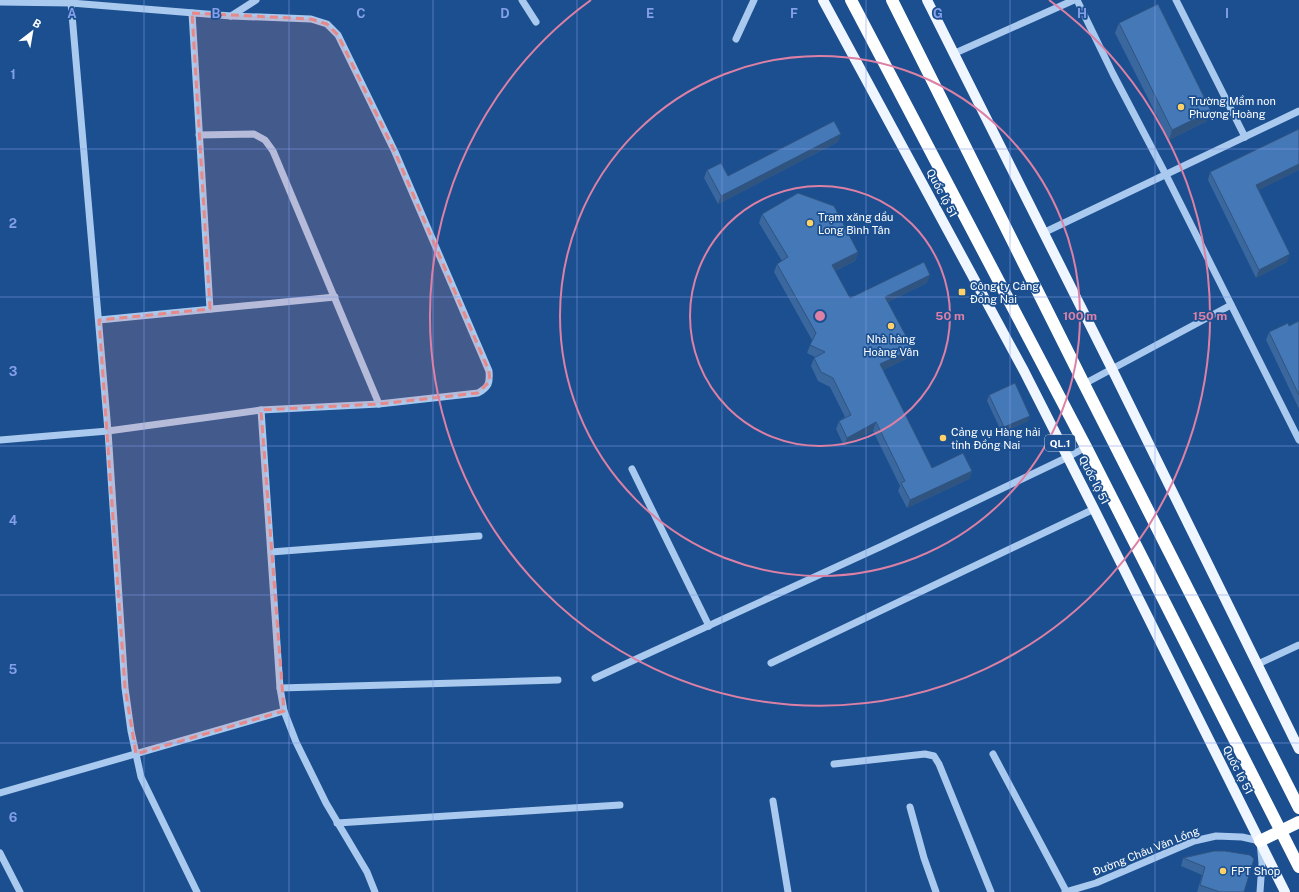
<svg xmlns="http://www.w3.org/2000/svg" width="1299" height="892" font-family="'Public Sans',sans-serif">
	<style>
		.lines { fill: none; stroke-linecap: round; stroke-linejoin: round }
		.minor { stroke: #a9c9ee; stroke-width: 7 }
		.major { stroke: #f0f6ff; stroke-width: 10 }
		.highway { stroke: #fff; stroke-width: 12 }
		.wall { fill: #3a679d }
		.shaded-wall { fill: #305480 }
		.building { fill: #4478b7; stroke: #305480 }
		.marked { fill: #e88989; fill-opacity: 0.2; stroke: #e88989; stroke-width: 3; stroke-dasharray: 8 5; stroke-linejoin: round }
		.grid { fill: none; stroke: #839eea; stroke-width: 1; stroke-opacity: 0.55 }
		.ring { fill: none; stroke: #dd80a5; stroke-width: 2 }
		.poi-dot { fill: #ffd166; stroke: #1b4f8f; stroke-width: 1.5 }
		.labels { text-anchor: middle; stroke-width: 3.5; stroke-linejoin: round; paint-order: stroke }
		.shield { fill: #1b4f8f; stroke: #bbcadd; stroke-width: 1 }
		.shield-label { font-size: 10px; font-weight: bold; fill: #fff }
		.poi-label { font-size: 11px; fill: #fff; stroke: #1b4f8f; text-anchor: start }
		.street-label { font-size: 11px; fill: #fff; stroke: #1b4f8f }
		.grid-label { font-size: 13px; text-anchor: middle; font-weight: bold; fill: #839eea; stroke: #1b4f8f; stroke-width: 3.5; stroke-linejoin: round; paint-order: stroke }
		.centre { fill: #dd80a5; stroke: #1b4f8f; stroke-width: 2 }
		.ring-label { font-size: 12px; text-anchor: middle; font-weight: bold; fill: #dd80a5; stroke: #1b4f8f; stroke-width: 3.5; stroke-linejoin: round; paint-order: stroke }
	</style>
	<rect width="100%" height="100%" fill="#1b4f8f"/>
	<g class="lines">
		<!-- minor -->
		<g class="minor">
			<path d="M522,0L536,22"/>
			<path d="M1077,0L1113,74L1166,175L1299,440"/>
			<path d="M1176,0L1245,137"/>
			<path d="M0,2L71,3L231,16L311,19L327,24L338,35L395,152L489,371C490,383 489,387 478,393L379,404L261,410L108,431L0,440"/>
			<path d="M71,3L108,431L125,688L131,731L141,777L197,892"/>
			<path d="M192,13L210,309"/>
			<path d="M231,16L256,0"/>
			<path d="M736,39L754,0"/>
			<path d="M953,54L1074,0"/>
			<path d="M199,135L254,134L265,140L273,151L379,404"/>
			<path d="M1043,233L1299,111"/>
			<path d="M99,320L335,297"/>
			<path d="M1084,384L1231,305"/>
			<path d="M261,410L280,688L284,711L296,742L326,803L367,872L375,892"/>
			<path d="M632,469L709,626"/>
			<path d="M271,552L479,536"/>
			<path d="M771,663L1094,509"/>
			<path d="M1258,664L1299,645"/>
			<path d="M595,678L882,546L1068,457L1086,447"/>
			<path d="M280,688L558,680"/>
			<path d="M993,754L1066,891"/>
			<path d="M834,764L925,754L934,756L939,764L991,892"/>
			<path d="M0,793L284,711"/>
			<path d="M773,801L788,892"/>
			<path d="M910,807L924,858L936,892"/>
			<path d="M337,823L620,805"/>
			<path d="M0,853L20,892"/>
			<path d="M1065,892L1096,883L1194,841L1216,836L1242,837L1260,841L1262,863L1260,892"/>
		</g>
		<!-- major -->
		<g class="major">
			<path d="M823,0L1024,371L1094,509L1285,892"/>
			<path d="M927,0L1112,369L1299,749"/>
		</g>
		<!-- highway -->
		<g class="highway">
			<path d="M851,0L1086,447L1299,867"/>
			<path d="M892,0L1084,384L1299,808"/>
			<path d="M1260,841L1299,822"/>
		</g>
	</g>
	<!-- wall -->
	<g class="wall">
		<path d="M1119,23L1207,121L1169,140L1115,33Z"/>
		<path d="M1299,129V170L1258,190L1287,262L1256,278L1208,180L1210,172Z"/>
		<path d="M838,142L718,204L704,178L707,170L728,176Z"/>
		<path d="M762,214L858,252L855,261L835,271L850,298L927,283L888,302L913,349L910,357L883,370L932,468L972,471L969,479L907,508L898,491L900,486L873,431L844,446L836,429L839,421L845,417L830,387L818,381L811,366L814,358L815,357L807,353L812,340L774,272L777,264L782,261L759,223Z"/>
		<path d="M1299,321V409L1266,340L1269,332L1289,326Z"/>
		<path d="M989,395L1028,421L1002,433L987,401Z"/>
		<path d="M1214,851L1244,892H1197L1202,875L1181,866L1183,858Z"/>
	</g>
	<!-- shaded-wall -->
	<g class="shaded-wall">
		<path d="M1211,111L1207,121L1169,140L1172,130Z"/>
		<path d="M841,134L838,142L718,204L721,196Z"/>
		<path d="M1299,164V170L1253,193L1256,185Z"/>
		<path d="M858,252L855,261L829,274L832,265Z"/>
		<path d="M1290,254L1287,262L1256,278L1259,270Z"/>
		<path d="M930,275L927,283L882,305L885,297Z"/>
		<path d="M913,349L910,357L877,373L880,364Z"/>
		<path d="M1030,416L1028,421L1002,433L1004,427Z"/>
		<path d="M876,422L873,431L844,446L847,438Z"/>
		<path d="M972,471L969,479L907,508L910,500Z"/>
	</g>
	<!-- building -->
	<g class="building">
		<path d="M1158,4L1211,111L1172,130L1119,23Z"/>
		<path d="M834,121L841,134L721,196L707,170L721,163L728,176Z"/>
		<path d="M1299,129V164L1256,185L1290,254L1259,270L1210,172Z"/>
		<path d="M798,193L834,206L858,252L832,265L850,298L924,262L930,275L885,297L913,349L880,364L932,468L963,453L972,471L910,500L901,483L905,481L876,422L847,438L839,421L851,415L833,378L821,372L814,358L825,352L810,345L816,333L777,264L788,257L762,214Z"/>
		<path d="M1299,321V395L1269,332L1288,323L1289,326Z"/>
		<path d="M1015,383L1030,416L1004,427L989,395Z"/>
		<path d="M1214,851H1225L1250,855L1254,859L1244,892H1220L1200,885L1205,867L1183,858Z"/>
	</g>
	<!-- marked area -->
	<path class="marked" d="M192,13L311,19L327,24L338,35L395,152L489,371L490,381L478,393L379,404L261,410L284,711L136,754L125,688L99,320L210,309Z"/>
	<!-- grid -->
	<path class="grid" d="M144,0V892M289,0V892M433,0V892M577,0V892M722,0V892M866,0V892M1010,0V892M1155,0V892M0,149H1299M0,297H1299M0,446H1299M0,595H1299M0,743H1299"/>
	<!-- distance rings -->
	<g class="ring">
		<circle cx="820" cy="316" r="130"/>
		<circle cx="820" cy="316" r="260"/>
		<path d="M1049 0A390 390 0 1 1 591 0"/>
	</g>
	<!-- markers -->
	<g class="poi-dot">
		<circle cx="1181" cy="107" r="4"/>
		<circle cx="810" cy="223" r="4"/>
		<rect x="958" y="288" width="8" height="8" rx="2"/>
		<circle cx="891" cy="326" r="4"/>
		<circle cx="943" cy="438" r="4"/>
		<circle cx="1223" cy="871" r="4"/>
	</g>
	<g class="labels">
		<!-- shield labels -->
		<rect class="shield" x="1045" y="435" width="30" height="16" rx="3"/>
		<g class="shield-label">
			<text x="1060" y="447">QL.1</text>
		</g>
		<!-- poi labels -->
		<g class="poi-label">
			<text x="1189" y="105">Trường Mầm non<tspan x="1189" dy="13">Phượng Hoàng</tspan></text>
			<text x="818" y="221">Trạm xăng dầu<tspan x="818" dy="13">Long Bình Tân</tspan></text>
			<text x="970" y="290">Công ty Cảng<tspan x="970" dy="13">Đồng Nai</tspan></text>
			<text x="891" y="343" text-anchor="middle">Nhà hàng<tspan x="891" dy="13">Hoàng Vân</tspan></text>
			<text x="951" y="436">Cảng vụ Hàng hải<tspan x="951" dy="13">tỉnh Đồng Nai</tspan></text>
			<text x="1231" y="875">FPT Shop</text>
		</g>
		<!-- street labels -->
		<g class="street-label">
			<text transform="translate(942 193) rotate(62)" y="4">Quốc lộ 51</text>
			<text transform="translate(1094 480) rotate(63)" y="4">Quốc lộ 51</text>
			<text transform="translate(1238 770) rotate(63)" y="4">Quốc lộ 51</text>
			<text transform="translate(1146 851) rotate(-22)" y="4">Đường Châu Văn Lồng</text>
		</g>
	</g>
	<g class="grid-label">
		<text x="72" y="18">A</text>
		<text x="216" y="18">B</text>
		<text x="361" y="18">C</text>
		<text x="505" y="18">D</text>
		<text x="650" y="18">E</text>
		<text x="794" y="18">F</text>
		<text x="938" y="18">G</text>
		<text x="1082" y="18">H</text>
		<text x="1227" y="18">I</text>
		<text x="13" y="79">1</text>
		<text x="13" y="228">2</text>
		<text x="13" y="376">3</text>
		<text x="13" y="525">4</text>
		<text x="13" y="674">5</text>
		<text x="13" y="822">6</text>
	</g>
	<circle cx="820" cy="316" r="6" class="centre"/>
	<g class="ring-label">
		<text x="950" y="320">50 m</text>
		<text x="1080" y="320">100 m</text>
		<text x="1210" y="320">150 m</text>
	</g>
	<!-- north arrow -->
	<g transform="translate(32 32) rotate(31)" stroke="#1b4f8f" stroke-width="3" paint-order="stroke">
	<path d="M0-3L7 15L0 10L-7 15Z" fill="#ffffff"/>
	<text y="-6" font-size="11" font-weight="bold" text-anchor="middle" fill="#ffffff">B</text>
	</g>
</svg>
